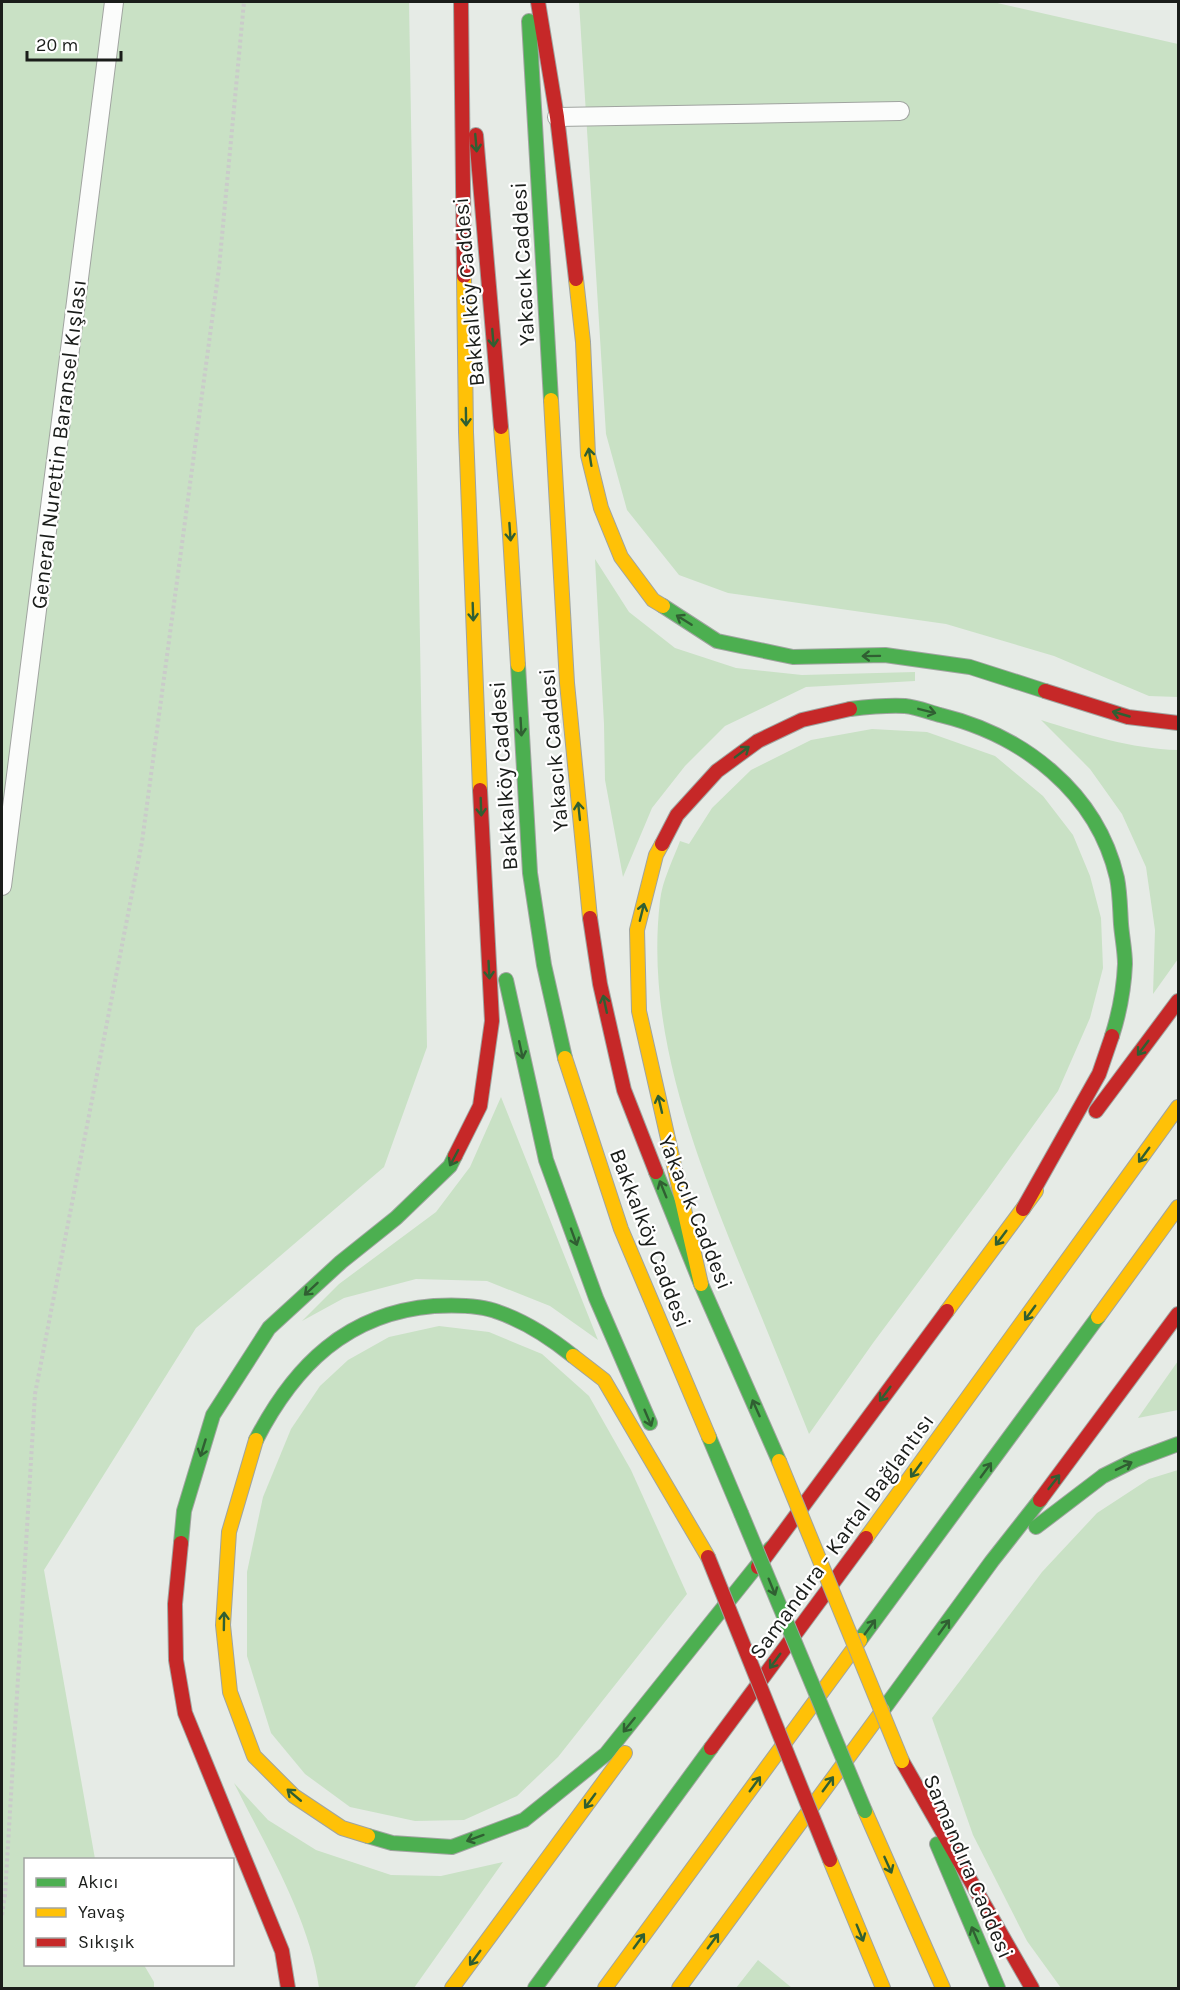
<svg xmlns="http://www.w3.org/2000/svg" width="1180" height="1990" font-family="Karla,sans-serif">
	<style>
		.green { fill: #c9e1c5 }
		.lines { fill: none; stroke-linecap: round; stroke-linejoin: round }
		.lane-casing { stroke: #a0a4a0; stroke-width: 20 }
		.fast-casing { stroke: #a0a4a0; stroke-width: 16 }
		.slow-casing { stroke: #a0a4a0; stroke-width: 16 }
		.jam-casing { stroke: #a0a4a0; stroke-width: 16 }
		.path { stroke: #cacbca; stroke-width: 4; stroke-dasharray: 3 3; stroke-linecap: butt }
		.lane { stroke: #fbfcfb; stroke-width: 18 }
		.fast { stroke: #4caf50; stroke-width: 14 }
		.slow { stroke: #ffc107; stroke-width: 14 }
		.jam { stroke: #c62828; stroke-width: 14 }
		.fast-bridge-casing { stroke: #a0a4a0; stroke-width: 16; stroke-linecap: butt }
		.slow-bridge-casing { stroke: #a0a4a0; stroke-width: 16; stroke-linecap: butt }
		.jam-bridge-casing { stroke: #a0a4a0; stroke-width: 16; stroke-linecap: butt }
		.fast-bridge { stroke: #4caf50; stroke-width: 14 }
		.slow-bridge { stroke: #ffc107; stroke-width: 14 }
		.jam-bridge { stroke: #c62828; stroke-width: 14 }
		.oneway { stroke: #305f32 }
		.labels { text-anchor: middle; stroke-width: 4.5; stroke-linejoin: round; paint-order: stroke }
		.street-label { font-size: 22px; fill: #1a1d1a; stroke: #fff }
	</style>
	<rect width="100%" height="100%" fill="#e6ebe6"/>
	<!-- green -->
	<g class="green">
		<path d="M2,2H409L427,1047L384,1167L196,1328L44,1570L95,1859L26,1860V1964L144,1965L154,1982V1988H2Z"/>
		<path d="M579,2H993L1178,44V697L1149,696L1054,656L946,624L728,593L679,575L627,510L606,434Z"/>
		<path d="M595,559L629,612L675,648L736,668L802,675L915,672V681L806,687L725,726L685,766L652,808L623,877L605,780L604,724Z"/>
		<path d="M1041,720C1086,734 1131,749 1178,750V959L1153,994L1155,930L1146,867L1122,814L1090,769Z"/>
		<path d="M872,729L927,732L995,756L1043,796L1073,835L1090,876L1101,918L1103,968L1090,1018L1058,1091L987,1190L873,1343L809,1434C787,1379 765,1325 742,1270C695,1154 645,1029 660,901C662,881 673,860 680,841L689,844L712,808L751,770L811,740Z"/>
		<path d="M501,1097L598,1340L550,1306L487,1281L416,1279L344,1298L302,1321L339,1284L436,1212L470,1167Z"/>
		<path d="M439,1326L489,1332L542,1354L589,1396L631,1470L687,1594L558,1757L517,1796L464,1820L415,1821L350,1807L305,1774L271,1733L247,1656V1572L263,1497L291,1429L320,1386L348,1360L389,1337Z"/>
		<path d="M1178,1361V1410L1138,1418Z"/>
		<path d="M1178,1470V1988H1061L1027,1941L973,1835L932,1718L1042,1572L1097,1513L1149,1479Z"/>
		<path d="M234,1783L268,1820L316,1850L391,1875L441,1876L503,1862L414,1988H319C310,1919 265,1845 234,1783Z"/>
		<path d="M758,1960L792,1988H736Z"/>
	</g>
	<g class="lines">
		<defs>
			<g id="lane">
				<path d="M557,117L900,111"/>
				<path d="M2,886L114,2"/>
			</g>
			<g id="fast">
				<path d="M529,21L551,400"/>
				<path d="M663,606L717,641L793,657L885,655L970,667L1045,691"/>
				<path d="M518,665L530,873L544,965L565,1058"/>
				<path d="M850,709C867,707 887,705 905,706C916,707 929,712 940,715C1023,735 1097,792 1117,878C1120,893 1120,909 1121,924C1122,937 1125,951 1125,964C1124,987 1119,1014 1112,1036"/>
				<path d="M506,980L546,1160L596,1298L650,1423"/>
				<path d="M656,1172L701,1284L779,1461"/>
				<path d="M709,1437L741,1513"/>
				<path d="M256,1440C294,1366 347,1313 434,1306C453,1305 480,1305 498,1312C524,1321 552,1339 573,1356"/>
				<path d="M1036,1527L1103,1476L1135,1460L1178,1444"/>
				<path d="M181,1543L184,1511L213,1415L269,1328L341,1262L396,1218L450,1166L455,1156"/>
				<path d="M860,1640L1098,1317"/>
				<path d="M883,1710L992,1561L1040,1500"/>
				<path d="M368,1836L392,1843L452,1847L524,1820L606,1754L771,1548"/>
				<path d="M937,1844L998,1988"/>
				<path d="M535,1988L711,1748"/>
			</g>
			<g id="slow">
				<path d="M464,276L466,432L480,790"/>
				<path d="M576,279L583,342L588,455L601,508L621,557L653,600L663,606"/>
				<path d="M551,400L567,683L590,918"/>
				<path d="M501,427L510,535L518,665"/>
				<path d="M662,844L656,855L637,930L639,1011L701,1284"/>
				<path d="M565,1058L621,1229L709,1437"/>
				<path d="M947,1311L1036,1191"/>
				<path d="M1098,1317L1178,1207"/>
				<path d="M573,1356L604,1380L708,1557"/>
				<path d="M256,1440L229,1532L223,1625L230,1692L254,1756L294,1796L342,1828L368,1836"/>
				<path d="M866,1538L1178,1107"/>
				<path d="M865,1811L943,1988"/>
				<path d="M830,1860L883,1988"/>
				<path d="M452,1988L625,1753"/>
				<path d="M605,1988L860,1640"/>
				<path d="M679,1988L883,1710"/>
			</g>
			<g id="jam">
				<path d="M461,2L464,276"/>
				<path d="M538,2L557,117L576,279"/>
				<path d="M476,135L501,427"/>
				<path d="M1045,691L1128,717L1178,723"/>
				<path d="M662,844L677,815L717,771L758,741L802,720L850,709"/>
				<path d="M590,918L600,984L624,1090L656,1172"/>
				<path d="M1096,1111L1178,1001"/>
				<path d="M455,1156L480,1106L492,1021L480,790"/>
				<path d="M1023,1209L1099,1074L1112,1036"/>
				<path d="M1040,1500L1178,1314"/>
				<path d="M181,1543L175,1604L176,1660L185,1713L282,1951L288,1988"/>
				<path d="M758,1567L947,1311"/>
				<path d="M711,1748L866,1538"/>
				<path d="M902,1761L1032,1988"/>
			</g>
		</defs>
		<!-- lane casing -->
		<use href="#lane" class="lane-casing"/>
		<!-- fast casing -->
		<use href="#fast" class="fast-casing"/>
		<!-- slow casing -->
		<use href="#slow" class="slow-casing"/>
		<!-- jam casing -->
		<use href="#jam" class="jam-casing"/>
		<!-- path -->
		<path class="path" d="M2,1915L5,1895L35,1394L142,842L219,268L244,2"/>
		<!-- lane -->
		<use href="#lane" class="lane"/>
		<!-- fast -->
		<use href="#fast" class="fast"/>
		<!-- slow -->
		<use href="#slow" class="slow"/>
		<!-- jam -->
		<use href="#jam" class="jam"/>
		<defs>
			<path id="fast-bridge" d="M741,1513L865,1811"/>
			<path id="slow-bridge" d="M779,1461L902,1761"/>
			<path id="jam-bridge" d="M708,1557L830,1860"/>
		</defs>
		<!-- fast-bridge casing -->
		<use href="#fast-bridge" class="fast-bridge-casing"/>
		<!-- slow-bridge casing -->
		<use href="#slow-bridge" class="slow-bridge-casing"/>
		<!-- jam-bridge casing -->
		<use href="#jam-bridge" class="jam-bridge-casing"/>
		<!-- fast-bridge -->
		<use href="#fast-bridge" class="fast-bridge"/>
		<!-- slow-bridge -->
		<use href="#slow-bridge" class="slow-bridge"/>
		<!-- jam-bridge -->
		<use href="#jam-bridge" class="jam-bridge"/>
	</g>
	<!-- one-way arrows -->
	<defs><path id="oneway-shaft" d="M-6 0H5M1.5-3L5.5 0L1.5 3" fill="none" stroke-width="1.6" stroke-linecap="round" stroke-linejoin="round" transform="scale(1.5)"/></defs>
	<g class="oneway">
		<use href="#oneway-shaft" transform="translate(476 143) rotate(85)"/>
		<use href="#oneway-shaft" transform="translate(493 338) rotate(85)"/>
		<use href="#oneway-shaft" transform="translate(466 417) rotate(89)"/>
		<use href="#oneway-shaft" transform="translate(590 457) rotate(-99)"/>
		<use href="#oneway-shaft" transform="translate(510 532) rotate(86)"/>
		<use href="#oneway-shaft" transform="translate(473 612) rotate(88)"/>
		<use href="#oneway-shaft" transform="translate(684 620) rotate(-148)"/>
		<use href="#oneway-shaft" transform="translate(871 656) rotate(179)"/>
		<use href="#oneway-shaft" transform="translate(927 711) rotate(14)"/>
		<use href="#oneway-shaft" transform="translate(1121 714) rotate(-164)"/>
		<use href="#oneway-shaft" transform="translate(521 727) rotate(87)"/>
		<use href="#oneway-shaft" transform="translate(742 752) rotate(-37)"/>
		<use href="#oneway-shaft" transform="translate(481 807) rotate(88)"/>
		<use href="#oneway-shaft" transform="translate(579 811) rotate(-96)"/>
		<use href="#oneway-shaft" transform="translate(642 912) rotate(-76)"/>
		<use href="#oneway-shaft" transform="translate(489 970) rotate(87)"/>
		<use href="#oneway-shaft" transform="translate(605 1004) rotate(-102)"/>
		<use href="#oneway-shaft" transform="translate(1143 1048) rotate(127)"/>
		<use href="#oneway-shaft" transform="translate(521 1050) rotate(78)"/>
		<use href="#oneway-shaft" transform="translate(660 1104) rotate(-103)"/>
		<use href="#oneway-shaft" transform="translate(1144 1155) rotate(126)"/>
		<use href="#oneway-shaft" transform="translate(454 1158) rotate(118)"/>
		<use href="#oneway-shaft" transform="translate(663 1189) rotate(-112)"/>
		<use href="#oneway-shaft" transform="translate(574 1237) rotate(70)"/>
		<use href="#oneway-shaft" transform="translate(1001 1238) rotate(127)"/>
		<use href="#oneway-shaft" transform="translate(311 1289) rotate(137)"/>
		<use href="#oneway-shaft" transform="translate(1030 1313) rotate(126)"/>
		<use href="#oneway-shaft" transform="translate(885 1394) rotate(127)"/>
		<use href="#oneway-shaft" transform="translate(756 1408) rotate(-114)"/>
		<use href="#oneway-shaft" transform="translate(648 1418) rotate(67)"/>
		<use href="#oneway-shaft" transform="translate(203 1448) rotate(107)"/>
		<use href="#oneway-shaft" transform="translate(1124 1466) rotate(-26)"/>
		<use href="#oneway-shaft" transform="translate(916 1470) rotate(126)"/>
		<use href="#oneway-shaft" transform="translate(986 1470) rotate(-54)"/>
		<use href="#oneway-shaft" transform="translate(1054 1482) rotate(-52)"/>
		<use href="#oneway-shaft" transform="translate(772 1587) rotate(68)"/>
		<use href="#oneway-shaft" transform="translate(224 1621) rotate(-89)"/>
		<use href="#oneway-shaft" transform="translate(870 1627) rotate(-54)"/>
		<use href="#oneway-shaft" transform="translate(944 1627) rotate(-54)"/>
		<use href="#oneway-shaft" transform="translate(775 1661) rotate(126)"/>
		<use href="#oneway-shaft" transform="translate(629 1725) rotate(129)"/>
		<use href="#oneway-shaft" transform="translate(755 1784) rotate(-54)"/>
		<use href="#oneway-shaft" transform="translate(828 1784) rotate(-54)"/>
		<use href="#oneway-shaft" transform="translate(294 1795) rotate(-140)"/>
		<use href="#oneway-shaft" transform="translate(590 1801) rotate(126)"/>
		<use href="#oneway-shaft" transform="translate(475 1838) rotate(160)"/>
		<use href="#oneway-shaft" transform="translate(888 1865) rotate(66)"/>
		<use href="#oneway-shaft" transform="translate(860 1933) rotate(68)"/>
		<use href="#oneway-shaft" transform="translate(975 1935) rotate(-113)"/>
		<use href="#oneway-shaft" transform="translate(639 1941) rotate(-54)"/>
		<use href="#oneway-shaft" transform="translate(713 1941) rotate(-54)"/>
		<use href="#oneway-shaft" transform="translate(475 1958) rotate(126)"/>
	</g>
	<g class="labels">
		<!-- street labels -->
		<g class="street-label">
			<text transform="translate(522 264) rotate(-93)" y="8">Yakacık Caddesi</text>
			<text transform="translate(468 292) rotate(-95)" y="8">Bakkalköy Caddesi</text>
			<text transform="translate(58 444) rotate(-83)" y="8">General Nurettin Baransel Kışlası</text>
			<text transform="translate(553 750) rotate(-95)" y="8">Yakacık Caddesi</text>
			<text transform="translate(503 776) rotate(-94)" y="8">Bakkalköy Caddesi</text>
			<text transform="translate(696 1212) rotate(68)" y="8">Yakacık Caddesi</text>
			<text transform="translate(651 1238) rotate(69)" y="8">Bakkalköy Caddesi</text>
			<text transform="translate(841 1536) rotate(-54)" y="8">Samandıra - Kartal Bağlantısı</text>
			<text transform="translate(969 1866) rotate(67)" y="8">Samandıra Caddesi</text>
		</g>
	</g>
	<!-- border -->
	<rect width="1180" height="1990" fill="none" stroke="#1a1d1a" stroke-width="6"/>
	<!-- legend -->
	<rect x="24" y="1858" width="210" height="108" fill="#ffffff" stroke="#a3a5a3" stroke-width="1.5"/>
	<rect x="36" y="1878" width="30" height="9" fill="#4caf50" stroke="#a3a5a3" stroke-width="1.5"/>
	<text x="78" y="1888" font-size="18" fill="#1a1d1a">Akıcı</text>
	<rect x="36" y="1908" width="30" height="9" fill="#ffc107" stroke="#a3a5a3" stroke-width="1.5"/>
	<text x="78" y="1918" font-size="18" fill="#1a1d1a">Yavaş</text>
	<rect x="36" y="1938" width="30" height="9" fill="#c62828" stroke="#a3a5a3" stroke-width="1.5"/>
	<text x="78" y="1948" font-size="18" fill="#1a1d1a">Sıkışık</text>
	<!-- scale -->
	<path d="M27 51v9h94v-9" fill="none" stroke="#1a1d1a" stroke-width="3"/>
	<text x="36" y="51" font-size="18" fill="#1a1d1a" stroke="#ffffff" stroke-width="4.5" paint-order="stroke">20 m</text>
</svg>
